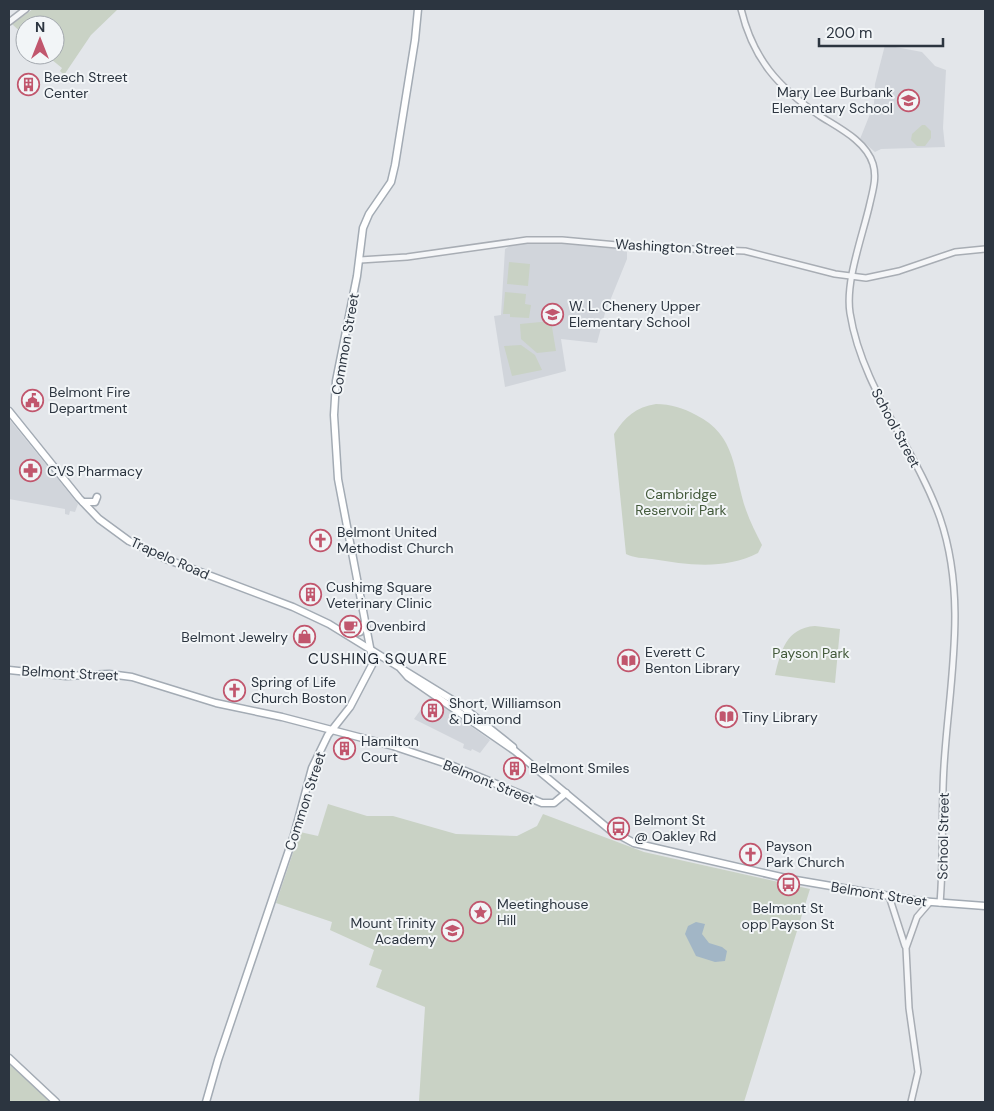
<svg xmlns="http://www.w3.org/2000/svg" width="994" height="1111" font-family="'DM Sans',sans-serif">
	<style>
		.built { fill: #d1d5db }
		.green { fill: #c9d2c5 }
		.water { fill: #a2b6c6 }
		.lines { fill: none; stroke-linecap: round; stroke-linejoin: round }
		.minor-casing { stroke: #a8adb4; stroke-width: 8 }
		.major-casing { stroke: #a3abb4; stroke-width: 9 }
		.minor { stroke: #f5f6f8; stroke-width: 5 }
		.major { stroke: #fff; stroke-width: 6 }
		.labels { text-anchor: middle; stroke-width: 4; stroke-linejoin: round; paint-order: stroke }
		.poi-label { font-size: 14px; fill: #2c3540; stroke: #f2f5f7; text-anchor: start }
		.street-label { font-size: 14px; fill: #2c3540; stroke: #f2f5f7 }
		.park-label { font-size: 14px; fill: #435a3b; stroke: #f2f5f7 }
		.neighbourhood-label { font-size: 15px; letter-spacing: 1px; fill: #1e2631; stroke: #f2f5f7 }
	</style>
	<rect width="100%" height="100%" fill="#e3e6ea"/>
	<!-- built -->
	<g class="built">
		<path d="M885,45L922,52L935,66L946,70L943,128L945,147L881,149L875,152L860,139L874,104L875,84Z"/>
		<path d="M550,242L622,248L627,252V259L605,313L597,343L561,339L566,371L505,387L494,316L501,315L505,249L511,245Z"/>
		<path d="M9,419L78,504L75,512L70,511L69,515L65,514V509L9,499Z"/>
		<path d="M430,697L490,740L480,753L472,749L471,751L463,748L464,744L414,719Z"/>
	</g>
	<!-- green -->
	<g class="green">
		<path d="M33,9H118L91,35L64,75L60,71L62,68L46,55H55V25H25V36L12,24Z"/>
		<path d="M922,125H925L931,131V138L925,146H917L911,140L912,134Z"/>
		<path d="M509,262L530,264L528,286L507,284Z"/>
		<path d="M505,292L526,294L525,304L531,305L529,318L510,317V314H503Z"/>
		<path d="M551,321L556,351L537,353L521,339L520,324Z"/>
		<path d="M521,345L535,355L542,370L512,376L504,346Z"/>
		<path d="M656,404C671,404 683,408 696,415C737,435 733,472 746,510C750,522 756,533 762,545L758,553C725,570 688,565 652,559C644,558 633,558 626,554L614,434C625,417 636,407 656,404Z"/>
		<path d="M815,626L840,629L835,683L775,675C781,651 786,628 815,626Z"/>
		<path d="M328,804L367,816H393L456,834L517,836L537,826L543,814L644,852L810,889L744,1102L419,1101L425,1007L376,987L382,970L369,965L374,950L330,930L332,922L276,903L300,832L318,836Z"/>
		<path d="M9,1064L51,1102H9Z"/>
	</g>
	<!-- water -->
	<path class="water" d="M696,922L705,924L702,934L709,943L722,947L727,951L725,961L715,962L696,956L685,934L688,926Z"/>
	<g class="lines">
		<defs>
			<g id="minor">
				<path d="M741,9C753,59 778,87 820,116C839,128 866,141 873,164C877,177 873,190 870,203C863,235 845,281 850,313C862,389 915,447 940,518C968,600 949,683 944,766C941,812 944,857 940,903"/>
				<path d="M9,22L26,9"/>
				<path d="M360,260L407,257L527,240H562L639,247L745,251L835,274L866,278L899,271L955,252L985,249"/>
				<path d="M889,896L905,946"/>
				<path d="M911,1102L918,1072L909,1008L906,948L917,917L930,902"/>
			</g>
			<g id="major">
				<path d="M9,411L79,498L99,519L129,541L166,559L293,607L329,624L459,704L513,747"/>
				<path d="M83,502H95L97,497"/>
				<path d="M347,634L360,632L365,622"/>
				<path d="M401,669L408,677L515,751L610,830L634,843L790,879L919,901L985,906"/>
				<path d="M9,670L66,676L109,674L132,677L216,703L282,717L393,746L453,766L542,803H554L566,793"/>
				<path d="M9,1058L56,1102"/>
				<path d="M206,1102L218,1060L294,835L312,768L328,735L350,707L373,663L338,479L334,415L336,381L357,276L363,228L369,214L391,182L395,165L415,40L418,9"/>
			</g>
		</defs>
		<!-- minor casing -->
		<use href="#minor" class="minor-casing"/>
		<!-- major casing -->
		<use href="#major" class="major-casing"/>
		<!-- minor -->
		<use href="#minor" class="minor"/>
		<!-- major -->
		<use href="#major" class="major"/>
	</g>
	<!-- icons -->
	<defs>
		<symbol id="building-ring" viewBox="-11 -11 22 22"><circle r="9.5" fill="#f2f5f7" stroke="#c1566d" stroke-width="1.5"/><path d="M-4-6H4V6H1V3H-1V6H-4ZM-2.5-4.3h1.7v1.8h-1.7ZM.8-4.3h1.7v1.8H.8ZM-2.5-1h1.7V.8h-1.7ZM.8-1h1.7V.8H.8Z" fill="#c1566d"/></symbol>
		<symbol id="school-ring" viewBox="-11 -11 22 22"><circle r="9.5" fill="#f2f5f7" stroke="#c1566d" stroke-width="1.5"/><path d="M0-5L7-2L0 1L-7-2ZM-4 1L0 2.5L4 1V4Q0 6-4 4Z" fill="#c1566d"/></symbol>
		<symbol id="civic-ring" viewBox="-11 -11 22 22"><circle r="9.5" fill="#f2f5f7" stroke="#c1566d" stroke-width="1.5"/><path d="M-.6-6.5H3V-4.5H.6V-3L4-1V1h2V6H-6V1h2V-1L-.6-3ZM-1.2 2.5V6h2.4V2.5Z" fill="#c1566d"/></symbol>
		<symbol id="pharmacy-ring" viewBox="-11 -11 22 22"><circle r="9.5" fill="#f2f5f7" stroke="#c1566d" stroke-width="1.5"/><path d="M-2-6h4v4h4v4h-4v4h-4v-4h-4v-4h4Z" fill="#c1566d"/></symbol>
		<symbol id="church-ring" viewBox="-11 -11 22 22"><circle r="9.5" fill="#f2f5f7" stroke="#c1566d" stroke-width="1.5"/><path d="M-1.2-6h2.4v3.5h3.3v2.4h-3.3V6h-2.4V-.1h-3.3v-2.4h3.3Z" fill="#c1566d"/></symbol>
		<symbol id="cafe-ring" viewBox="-11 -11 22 22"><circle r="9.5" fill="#f2f5f7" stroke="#c1566d" stroke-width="1.5"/><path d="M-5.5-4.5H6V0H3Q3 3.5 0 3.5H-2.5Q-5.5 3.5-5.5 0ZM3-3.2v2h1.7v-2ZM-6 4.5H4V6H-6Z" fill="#c1566d"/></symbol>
		<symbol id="shop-ring" viewBox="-11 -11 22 22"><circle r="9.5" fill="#f2f5f7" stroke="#c1566d" stroke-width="1.5"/><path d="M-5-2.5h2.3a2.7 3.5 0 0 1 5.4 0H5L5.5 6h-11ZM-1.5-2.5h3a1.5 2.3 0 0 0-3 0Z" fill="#c1566d"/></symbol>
		<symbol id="library-ring" viewBox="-11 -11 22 22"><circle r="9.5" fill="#f2f5f7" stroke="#c1566d" stroke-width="1.5"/><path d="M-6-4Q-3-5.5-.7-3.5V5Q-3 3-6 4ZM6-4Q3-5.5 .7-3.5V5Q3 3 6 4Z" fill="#c1566d"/></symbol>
		<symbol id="bus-ring" viewBox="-11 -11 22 22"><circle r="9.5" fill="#f2f5f7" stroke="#c1566d" stroke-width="1.5"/><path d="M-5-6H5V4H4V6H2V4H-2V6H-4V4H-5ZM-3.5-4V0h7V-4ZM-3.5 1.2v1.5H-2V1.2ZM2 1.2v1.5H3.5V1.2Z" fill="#c1566d"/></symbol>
		<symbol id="sight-ring" viewBox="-11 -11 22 22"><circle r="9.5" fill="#f2f5f7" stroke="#c1566d" stroke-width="1.5"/><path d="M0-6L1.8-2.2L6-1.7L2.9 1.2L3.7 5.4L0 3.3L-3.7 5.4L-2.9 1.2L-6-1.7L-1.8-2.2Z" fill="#c1566d"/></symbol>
	</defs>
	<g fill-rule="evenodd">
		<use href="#building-ring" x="16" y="72" width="25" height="25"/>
		<use href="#school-ring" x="896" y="88" width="25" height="25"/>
		<use href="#school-ring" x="540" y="302" width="25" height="25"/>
		<use href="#civic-ring" x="20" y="388" width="25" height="25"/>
		<use href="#pharmacy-ring" x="18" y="458" width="25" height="25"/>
		<use href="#church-ring" x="308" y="528" width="25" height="25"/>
		<use href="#building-ring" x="298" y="582" width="25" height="25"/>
		<use href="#cafe-ring" x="338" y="614" width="25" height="25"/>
		<use href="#shop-ring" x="292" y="624" width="25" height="25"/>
		<use href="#library-ring" x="616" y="648" width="25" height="25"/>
		<use href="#church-ring" x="222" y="678" width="25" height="25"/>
		<use href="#building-ring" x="420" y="698" width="25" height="25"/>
		<use href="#library-ring" x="714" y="704" width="25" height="25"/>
		<use href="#building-ring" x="332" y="736" width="25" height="25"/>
		<use href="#building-ring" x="502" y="756" width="25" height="25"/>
		<use href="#bus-ring" x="606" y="816" width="25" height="25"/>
		<use href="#church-ring" x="738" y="842" width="25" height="25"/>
		<use href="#bus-ring" x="776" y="872" width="25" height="25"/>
		<use href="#sight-ring" x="468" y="900" width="25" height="25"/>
		<use href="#school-ring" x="440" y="918" width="25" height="25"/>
	</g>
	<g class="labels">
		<!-- poi labels -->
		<g class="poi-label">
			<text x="44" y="82">Beech Street<tspan x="44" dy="16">Center</tspan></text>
			<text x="893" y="97" text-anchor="end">Mary Lee Burbank<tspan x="893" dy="16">Elementary School</tspan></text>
			<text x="569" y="311">W. L. Chenery Upper<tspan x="569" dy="16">Elementary School</tspan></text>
			<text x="49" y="397">Belmont Fire<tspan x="49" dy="16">Department</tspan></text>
			<text x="47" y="476">CVS Pharmacy</text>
			<text x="337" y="537">Belmont United<tspan x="337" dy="16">Methodist Church</tspan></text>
			<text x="326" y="592">Cushimg Square<tspan x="326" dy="16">Veterinary Clinic</tspan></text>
			<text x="366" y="631">Ovenbird</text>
			<text x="288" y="642" text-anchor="end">Belmont Jewelry</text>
			<text x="645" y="657">Everett C<tspan x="645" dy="16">Benton Library</tspan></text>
			<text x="251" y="687">Spring of Life<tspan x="251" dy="16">Church Boston</tspan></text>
			<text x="449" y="708">Short, Williamson<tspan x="449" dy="16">&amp; Diamond</tspan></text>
			<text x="742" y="722">Tiny Library</text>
			<text x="361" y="746">Hamilton<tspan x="361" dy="16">Court</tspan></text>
			<text x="530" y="773">Belmont Smiles</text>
			<text x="634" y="825">Belmont St<tspan x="634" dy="16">@ Oakley Rd</tspan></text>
			<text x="766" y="851">Payson<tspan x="766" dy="16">Park Church</tspan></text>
			<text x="497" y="909">Meetinghouse<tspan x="497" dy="16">Hill</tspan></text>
			<text x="788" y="913" text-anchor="middle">Belmont St<tspan x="788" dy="16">opp Payson St</tspan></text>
			<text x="436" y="928" text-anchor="end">Mount Trinity<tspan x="436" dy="16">Academy</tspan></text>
		</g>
		<!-- street labels -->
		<g class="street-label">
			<text transform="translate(675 247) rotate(3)" y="5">Washington Street</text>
			<text transform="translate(345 344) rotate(-80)" y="5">Common Street</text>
			<text transform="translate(896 428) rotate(62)" y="5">School Street</text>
			<text transform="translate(170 558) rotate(24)" y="5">Trapelo Road</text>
			<text transform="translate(70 673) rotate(3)" y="5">Belmont Street</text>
			<text transform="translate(489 782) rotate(22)" y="5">Belmont Street</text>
			<text transform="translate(305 801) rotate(-72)" y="5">Common Street</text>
			<text transform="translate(943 836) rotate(-89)" y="5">School Street</text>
			<text transform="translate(879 894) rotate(9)" y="5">Belmont Street</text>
		</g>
		<!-- park labels -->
		<g class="park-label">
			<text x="681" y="499">Cambridge<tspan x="681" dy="16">Reservoir Park</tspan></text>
			<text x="811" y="658">Payson Park</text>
		</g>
		<!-- neighbourhood labels -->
		<g class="neighbourhood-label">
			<text x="378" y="664">CUSHING SQUARE</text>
		</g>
	</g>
	<!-- border -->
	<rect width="994" height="1111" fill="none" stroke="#2c3540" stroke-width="20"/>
	<!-- north arrow -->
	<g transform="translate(40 40)"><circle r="24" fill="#f2f5f7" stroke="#a3a8ae"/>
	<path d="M0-4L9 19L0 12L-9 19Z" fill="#c1566d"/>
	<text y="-8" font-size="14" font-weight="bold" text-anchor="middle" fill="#2c3540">N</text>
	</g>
	<!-- scale -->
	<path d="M819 38v8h124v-8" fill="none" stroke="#2c3540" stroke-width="2.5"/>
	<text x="826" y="38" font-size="15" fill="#2c3540" stroke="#f2f5f7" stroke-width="4" paint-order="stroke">200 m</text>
</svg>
